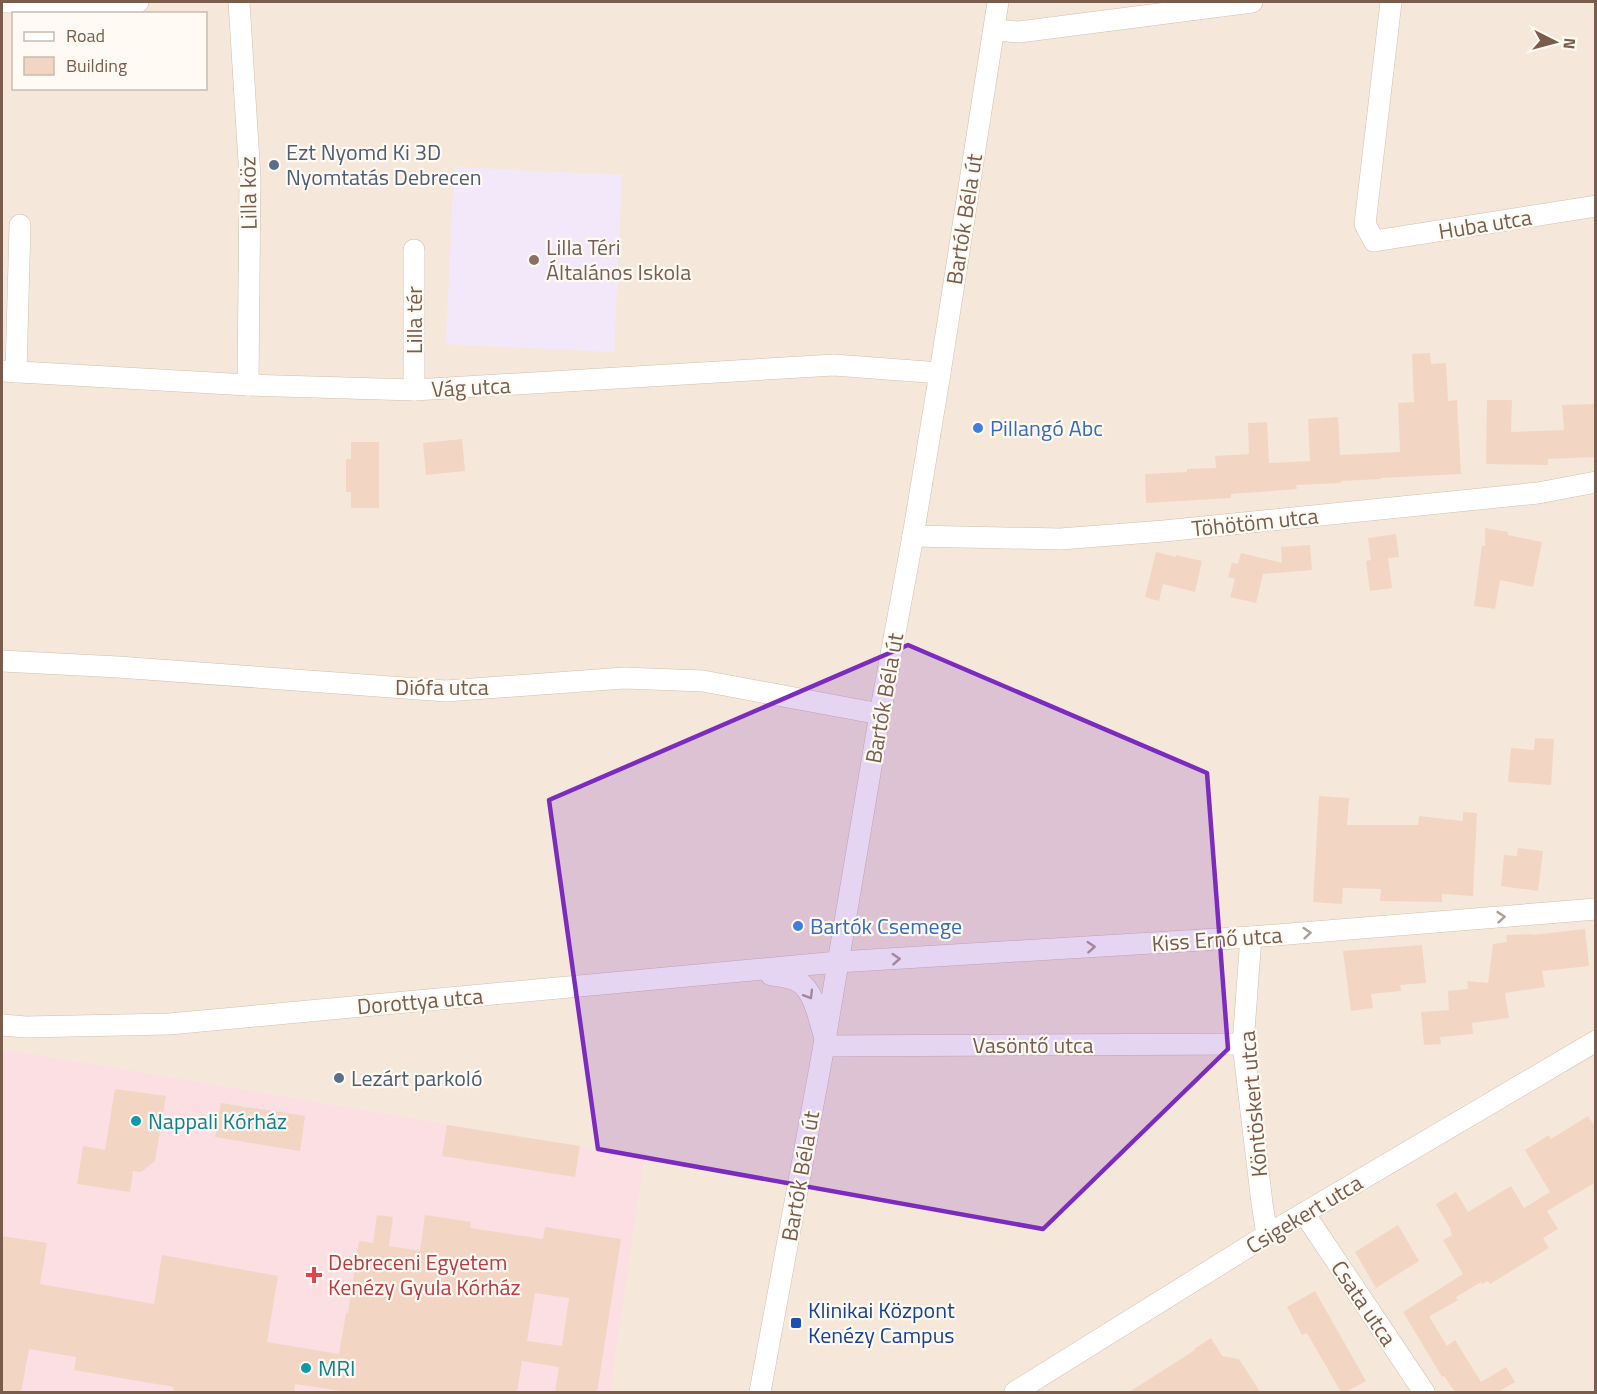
<svg xmlns="http://www.w3.org/2000/svg" width="1597" height="1394" font-family="'Titillium Web',sans-serif">
	<style>
		.residential { fill: #f5e8da; fill-rule: evenodd }
		.education { fill: #f3e8fa }
		.medical { fill: #fbdfe3 }
		.building { fill: #f3d5c3; fill-rule: evenodd }
		.lines { fill: none; stroke-linecap: round; stroke-linejoin: round }
		.minor-casing { stroke: #d1beb0; stroke-width: 22 }
		.minor { stroke: #fff; stroke-width: 21 }
		.oneway { stroke: #af9d94 }
		.marked { fill: #7b2cbf; fill-opacity: 0.2; stroke: #7b2cbf; stroke-width: 4.5; stroke-linejoin: round }
		.service-dot { fill: #5c6f8a; stroke: #fffaf3; stroke-width: 2 }
		.education-dot { fill: #8d6e63; stroke: #fffaf3; stroke-width: 2 }
		.shop-dot { fill: #3f7fe0; stroke: #fffaf3; stroke-width: 2 }
		.culture-dot { fill: #0f9aa8; stroke: #fffaf3; stroke-width: 2 }
		.health-dot { fill: #e0444e; stroke: #fffaf3; stroke-width: 2 }
		.transit-dot { fill: #1a4fb4; stroke: #fffaf3; stroke-width: 2 }
		.labels { text-anchor: middle; stroke-width: 4.5; stroke-linejoin: round; paint-order: stroke }
		.service-label { font-size: 22px; fill: #4e5e75; stroke: #fffaf3; text-anchor: start }
		.street-label { font-size: 22px; fill: #7a5c4d; stroke: #fffaf3 }
		.education-label { font-size: 22px; fill: #785e54; stroke: #fffaf3; text-anchor: start }
		.shop-label { font-size: 22px; fill: #366cbe; stroke: #fffaf3; text-anchor: start }
		.culture-label { font-size: 22px; fill: #0d838f; stroke: #fffaf3; text-anchor: start }
		.health-label { font-size: 22px; fill: #be3a42; stroke: #fffaf3; text-anchor: start }
		.transit-label { font-size: 22px; fill: #164399; stroke: #fffaf3; text-anchor: start }
	</style>
	<rect width="100%" height="100%" fill="#fdf6ec"/>
	<!-- residential -->
	<path class="residential" d="M2,2H1595V1392H2ZM14,14H206V88H14Z"/>
	<!-- education -->
	<path class="education" d="M454,167L622,175L614,352L446,344Z"/>
	<!-- medical -->
	<path class="medical" d="M2,1049L644,1158L610,1392H2Z"/>
	<!-- building -->
	<g class="building">
		<path d="M1430,353L1431,364L1446,363L1448,401L1457,400L1461,474L1381,478V479L1341,481V483L1296,485L1297,489L1231,494V498L1146,503L1145,474L1187,472V469L1216,468L1215,456L1249,454L1248,423L1267,422L1269,463L1310,461L1308,419L1338,417L1340,455L1400,452L1398,403L1414,402L1412,354Z"/>
		<path d="M1487,400H1512L1511,432L1564,430L1562,405L1595,404L1596,457L1548,459V465L1486,464Z"/>
		<path d="M462,439L465,471L426,475L423,443Z"/>
		<path d="M351,442H379V508H351V492H346V459H351Z"/>
		<path d="M1485,528L1508,532V535L1542,542L1533,587L1500,580L1495,609L1474,606L1482,546H1485Z"/>
		<path d="M1396,534L1399,557L1388,558L1392,588L1370,591L1366,561L1371,560L1368,538Z"/>
		<path d="M1310,545L1312,570L1263,574L1256,603L1230,597L1235,579L1228,577L1232,563L1238,564L1241,553L1282,563L1281,547Z"/>
		<path d="M1156,552L1176,557V555L1202,561L1195,592L1163,584L1159,601L1145,597Z"/>
		<path d="M1535,738L1554,739L1551,785L1508,782L1511,748L1534,750Z"/>
		<path d="M1319,796L1349,798L1347,825H1418L1419,816L1463,821V812L1477,813L1473,896L1442,894V902L1380,901L1381,889L1343,888L1342,904L1313,902Z"/>
		<path d="M1518,848L1543,851L1538,891L1501,886L1504,855L1517,856Z"/>
		<path d="M1585,929L1589,966L1542,971L1545,987L1505,993L1509,1018L1472,1023L1473,1034L1440,1037L1441,1044L1424,1045L1421,1012L1449,1010L1448,991L1468,989L1467,981L1488,983L1493,944L1507,942L1506,935L1532,934V935Z"/>
		<path d="M1422,945L1426,983L1400,985L1401,991L1371,994L1373,1008L1351,1011L1343,951Z"/>
		<path d="M115,1089L166,1096L155,1161L141,1172L133,1171L130,1192L77,1184L83,1146L105,1150Z"/>
		<path d="M221,1103L305,1116L300,1151L215,1137Z"/>
		<path d="M1588,1116L1596,1128V1182L1547,1211L1558,1229L1543,1238L1549,1248L1490,1284L1488,1281L1482,1284L1481,1282L1456,1297L1458,1300L1430,1316V1318L1447,1346L1455,1340L1481,1382L1506,1367L1515,1382L1498,1392H1455L1444,1376L1442,1377L1403,1312L1463,1274L1443,1240L1452,1235L1450,1231L1451,1230L1436,1204L1456,1192L1468,1212L1511,1186L1524,1208L1550,1192L1525,1150L1549,1135L1551,1139Z"/>
		<path d="M447,1125L580,1146L575,1177L442,1156Z"/>
		<path d="M377,1215L393,1217L389,1246L420,1251L425,1215L471,1222L470,1228L543,1239L545,1227L621,1239L597,1392H555L559,1367L522,1361L517,1392H348L295,1384L294,1392H173L174,1387L74,1370L76,1357L29,1349L21,1392H2V1236L47,1243L40,1284L154,1304L162,1255L278,1276L267,1342L339,1354L346,1313H348L359,1241L373,1243ZM535,1293L569,1298L562,1346L527,1341Z"/>
		<path d="M1398,1225L1419,1261L1376,1288L1355,1252Z"/>
		<path d="M1315,1291L1366,1381L1346,1392H1341L1307,1333L1302,1335L1287,1307Z"/>
		<path d="M1211,1338L1222,1356L1239,1359L1260,1392H1129L1195,1350L1194,1349Z"/>
	</g>
	<g class="lines">
		<defs>
			<g id="minor">
				<path d="M2,2L107,3L138,2"/>
				<path d="M239,2L250,178L248,385"/>
				<path d="M1391,2L1365,224L1374,241L1596,206"/>
				<path d="M994,30L1019,32L1252,2"/>
				<path d="M414,250V390"/>
				<path d="M2,371L248,385L414,390L834,365L940,373"/>
				<path d="M16,372L20,225"/>
				<path d="M913,536L1060,539L1164,531L1538,493L1596,482"/>
				<path d="M2,661L118,667L446,691L624,678L703,681L880,714"/>
				<path d="M1251,937L1243,1044L1262,1203L1267,1235"/>
				<path d="M771,975C780,976 790,977 799,982C814,991 819,1019 824,1035"/>
				<path d="M2,1025L26,1027L169,1024L838,962L1251,937L1596,909"/>
				<path d="M824,1046L1243,1044"/>
				<path d="M1304,1213L1424,1392"/>
				<path d="M760,1392L825,1040L880,714L913,536L940,373L998,2"/>
				<path d="M1015,1392L1267,1235L1596,1041"/>
			</g>
		</defs>
		<!-- minor casing -->
		<use href="#minor" class="minor-casing"/>
		<!-- minor -->
		<use href="#minor" class="minor"/>
	</g>
	<!-- one-way arrows -->
	<defs><path id="oneway-chevron" d="M-2-3.5L2.5 0L-2 3.5" fill="none" stroke-width="1.6" stroke-linecap="round" stroke-linejoin="round" transform="scale(1.5)"/></defs>
	<g class="oneway">
		<use href="#oneway-chevron" transform="translate(1501 917) rotate(-5)"/>
		<use href="#oneway-chevron" transform="translate(1307 933) rotate(-5)"/>
		<use href="#oneway-chevron" transform="translate(1091 947) rotate(-4)"/>
		<use href="#oneway-chevron" transform="translate(896 959) rotate(-4)"/>
		<use href="#oneway-chevron" transform="translate(809 995) rotate(59)"/>
	</g>
	<!-- marked area -->
	<path class="marked" d="M908,645L1207,773L1228,1049L1043,1229L598,1149L549,800Z"/>
	<!-- markers -->
	<g class="service-dot">
		<circle cx="274" cy="165" r="6"/>
		<circle cx="339" cy="1078" r="6"/>
	</g>
	<circle class="education-dot" cx="534" cy="260" r="6"/>
	<g class="shop-dot">
		<circle cx="978" cy="428" r="6"/>
		<circle cx="798" cy="926" r="6"/>
	</g>
	<g class="culture-dot">
		<circle cx="136" cy="1121" r="6"/>
		<circle cx="306" cy="1368" r="6"/>
	</g>
	<path class="health-dot" d="M311 1266h6v6h6v6h-6v6h-6v-6h-6v-6h6z"/>
	<rect class="transit-dot" x="790" y="1317" width="12" height="12" rx="3"/>
	<g class="labels">
		<!-- service labels -->
		<g class="service-label">
			<text x="286" y="160">Ezt Nyomd Ki 3D<tspan x="286" dy="25">Nyomtatás Debrecen</tspan></text>
			<text x="351" y="1086">Lezárt parkoló</text>
		</g>
		<!-- street labels -->
		<g class="street-label">
			<text transform="translate(248 193) rotate(-91)" y="8">Lilla köz</text>
			<text transform="translate(964 219) rotate(-81)" y="8">Bartók Béla út</text>
			<text transform="translate(1485 224) rotate(-9)" y="8">Huba utca</text>
			<text transform="translate(414 320) rotate(-90)" y="8">Lilla tér</text>
			<text transform="translate(471 387) rotate(-3)" y="8">Vág utca</text>
			<text transform="translate(1255 522) rotate(-6)" y="8">Töhötöm utca</text>
			<text x="442" y="695">Diófa utca</text>
			<text transform="translate(884 698) rotate(-80)" y="8">Bartók Béla út</text>
			<text transform="translate(1217 939) rotate(-4)" y="8">Kiss Ernő utca</text>
			<text transform="translate(420 1001) rotate(-5)" y="8">Dorottya utca</text>
			<text x="1033" y="1053">Vasöntő utca</text>
			<text transform="translate(1253 1104) rotate(-95)" y="8">Köntöskert utca</text>
			<text transform="translate(800 1176) rotate(-80)" y="8">Bartók Béla út</text>
			<text transform="translate(1304 1214) rotate(-31)" y="8">Csigekert utca</text>
			<text transform="translate(1364 1303) rotate(56)" y="8">Csata utca</text>
		</g>
		<!-- education labels -->
		<g class="education-label">
			<text x="546" y="255">Lilla Téri<tspan x="546" dy="25">Általános Iskola</tspan></text>
		</g>
		<!-- shop labels -->
		<g class="shop-label">
			<text x="990" y="436">Pillangó Abc</text>
			<text x="810" y="934">Bartók Csemege</text>
		</g>
		<!-- culture labels -->
		<g class="culture-label">
			<text x="148" y="1129">Nappali Kórház</text>
			<text x="318" y="1376">MRI</text>
		</g>
		<!-- health labels -->
		<g class="health-label">
			<text x="328" y="1270">Debreceni Egyetem<tspan x="328" dy="25">Kenézy Gyula Kórház</tspan></text>
		</g>
		<!-- transit labels -->
		<g class="transit-label">
			<text x="808" y="1318">Klinikai Központ<tspan x="808" dy="25">Kenézy Campus</tspan></text>
		</g>
	</g>
	<!-- border -->
	<rect width="1597" height="1394" fill="none" stroke="#7a5c4d" stroke-width="6"/>
	<!-- legend -->
	<rect x="12" y="12" width="195" height="78" fill="#fffaf3" stroke="#cabbb1" stroke-width="1.5"/>
	<rect x="24" y="32" width="30" height="9" fill="#ffffff" stroke="#cabbb1" stroke-width="1.5"/>
	<text x="66" y="42" font-size="18" fill="#7a5c4d">Road</text>
	<rect x="24" y="57" width="30" height="18" fill="#f3d5c3" stroke="#cabbb1" stroke-width="1.5"/>
	<text x="66" y="72" font-size="18" fill="#7a5c4d">Building</text>
	<!-- north arrow -->
	<g transform="translate(1555 42) rotate(96)" stroke="#fffaf3" stroke-width="4.5" paint-order="stroke">
	<path d="M0-4.5L10 22L0 15L-10 22Z" fill="#7a5c4d"/>
	<text y="-9" font-size="16" font-weight="bold" text-anchor="middle" fill="#7a5c4d">N</text>
	</g>
</svg>
